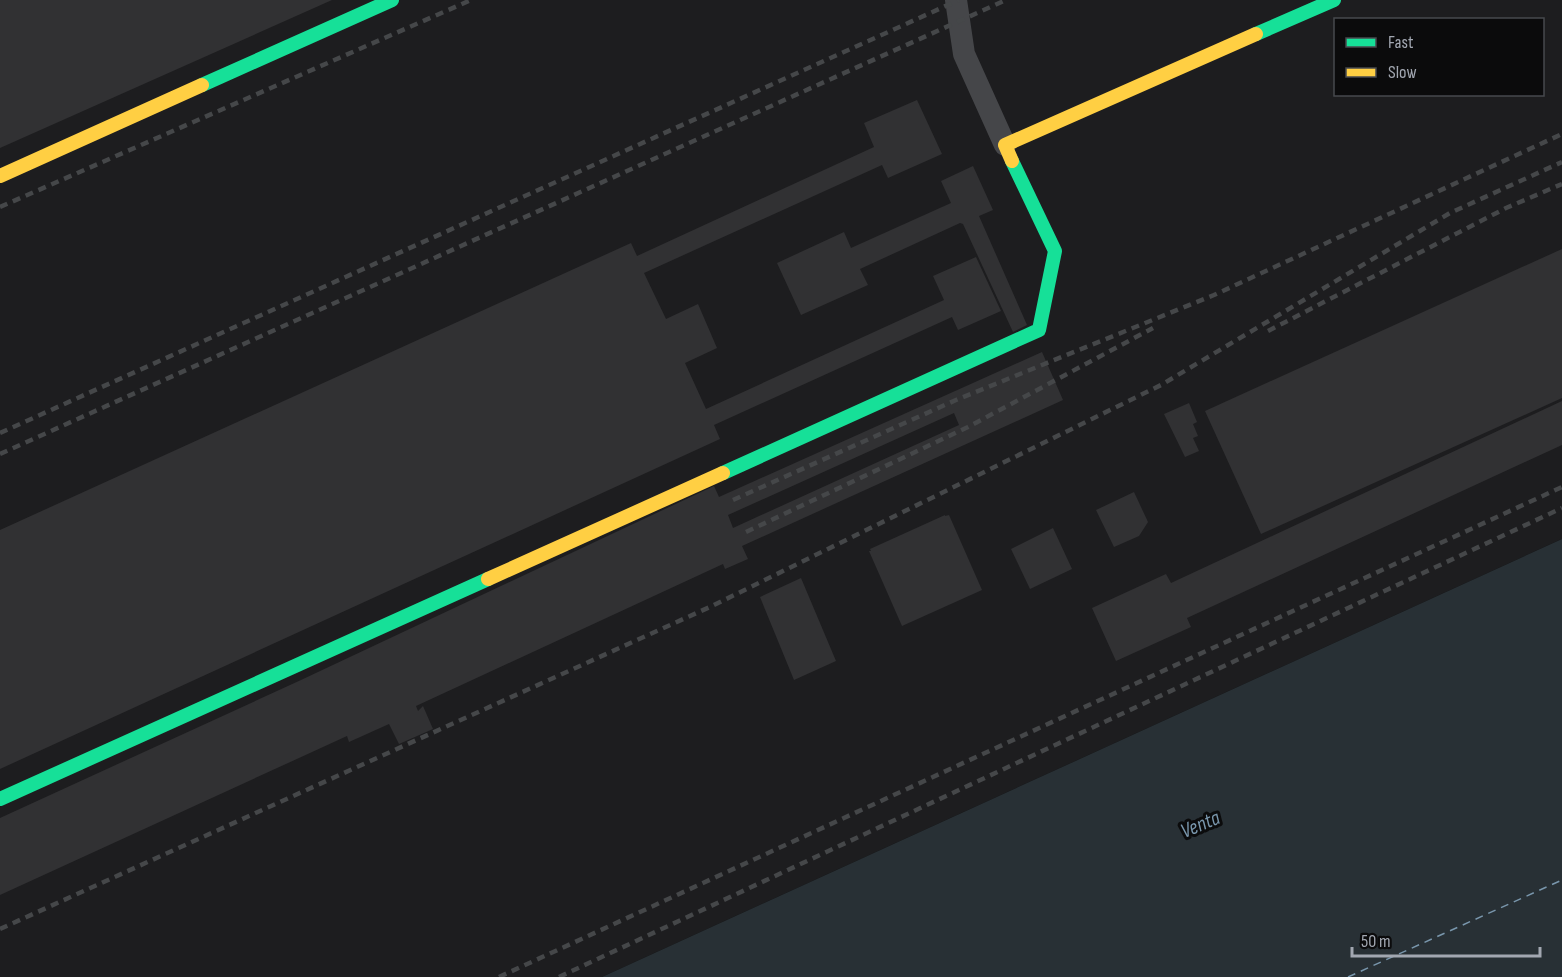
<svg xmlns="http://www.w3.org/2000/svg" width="1562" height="977" font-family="'Sofia Sans Condensed',sans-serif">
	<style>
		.built { fill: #1d1d1f; fill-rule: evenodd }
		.water { fill: #283035 }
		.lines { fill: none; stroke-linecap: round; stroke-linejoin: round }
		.ferry { stroke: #7996ac; stroke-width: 1.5; stroke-dasharray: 8 6; stroke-linecap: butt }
		.building { fill: #313133; fill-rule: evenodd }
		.street { stroke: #454649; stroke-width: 22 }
		.fast { stroke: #16e098; stroke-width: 14 }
		.slow { stroke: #ffcf43; stroke-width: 14 }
		.rail { stroke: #454749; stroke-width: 4.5; stroke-dasharray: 8 6; stroke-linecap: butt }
		.labels { text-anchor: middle; stroke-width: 6; stroke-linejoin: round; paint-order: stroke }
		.water-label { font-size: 21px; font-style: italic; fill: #7996ac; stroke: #0b0b0c }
	</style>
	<rect width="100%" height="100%" fill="#101011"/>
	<!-- built -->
	<path class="built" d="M0,0H1562V539L602,977H0ZM1336,20H1542V94H1336Z"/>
	<!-- water -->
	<path class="water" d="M1562,539V977H602Z"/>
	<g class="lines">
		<!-- ferry -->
		<path class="ferry" d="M1348,977L1562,880"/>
	</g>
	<!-- building -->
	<g class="building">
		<path d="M0,0H332L0,148Z"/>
		<path d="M917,100L942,154L888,178L882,165L644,273L666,319L698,304L717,348L685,363L706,409L944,300L933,276L976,257L1001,311L958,330L952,317L714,425L720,439L0,769V530L631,243L637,256L874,147L864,123Z"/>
		<path d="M973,166L993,210L979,216L1027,325L1013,332L963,224L960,223L860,269L868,285L801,315L777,263L844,232L851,248L951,203L941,181Z"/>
		<path d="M1562,249V398L1261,534L1205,411Z"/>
		<path d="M1042,352L1063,400L742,546L748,559L725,569L723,564L416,706L418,711L423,706L433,729L399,744L389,724L349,742L347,736L0,895V818L301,680L714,486L719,497ZM954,413L959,425L733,528L728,515Z"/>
		<path d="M1562,401V445L1187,618L1191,627L1116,661L1092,608L1166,574L1171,583Z"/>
		<path d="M1189,403L1197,422L1193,424L1198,436L1193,438L1199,451L1185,457L1164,414Z"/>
		<path d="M1134,492L1148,522L1139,536L1114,547L1096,510Z"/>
		<path d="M945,515V516L949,515L982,590L902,626L869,551H871L870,549Z"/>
		<path d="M1053,528L1072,569L1030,589L1011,549Z"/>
		<path d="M801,578L836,661L794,680L760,597Z"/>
	</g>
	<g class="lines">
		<!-- street -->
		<path class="street" d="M956,0L964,54L1005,145"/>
		<!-- fast -->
		<g class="fast">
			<path d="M1256,34L1334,0"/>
			<path d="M202,85L392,0"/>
			<path d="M723,473L1039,330L1055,251L1012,161"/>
			<path d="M0,799L488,579"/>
		</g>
		<!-- slow -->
		<g class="slow">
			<path d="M1012,161L1005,145L1256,34"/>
			<path d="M0,176L202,85"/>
			<path d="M488,579L723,473"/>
		</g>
		<!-- rail -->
		<g class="rail">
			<path d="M0,207L471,0"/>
			<path d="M1268,331L1506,208L1562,184"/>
			<path d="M0,433L959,0"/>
			<path d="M0,454L1006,0"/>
			<path d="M733,500L956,400L1214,295L1562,134"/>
			<path d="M746,532L968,427L1153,328"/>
			<path d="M0,929L712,606L1161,385L1450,213L1562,162"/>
			<path d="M499,977L1562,487"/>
			<path d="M559,977L1562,508"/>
		</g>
	</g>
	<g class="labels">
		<!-- water labels -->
		<g class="water-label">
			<text transform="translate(1200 824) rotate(-23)" y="7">Venta</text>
		</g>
	</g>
	<!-- legend -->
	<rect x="1334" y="18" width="210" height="78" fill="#0b0b0c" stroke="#47494e" stroke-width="1.5"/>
	<rect x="1346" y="38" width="30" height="9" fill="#16e098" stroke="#47494e" stroke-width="1.5"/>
	<text x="1388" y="48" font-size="18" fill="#a2a7b1">Fast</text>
	<rect x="1346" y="68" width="30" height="9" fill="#ffcf43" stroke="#47494e" stroke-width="1.5"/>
	<text x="1388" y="78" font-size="18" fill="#a2a7b1">Slow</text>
	<!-- scale -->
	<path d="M1352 947v9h188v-9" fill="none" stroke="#a2a7b1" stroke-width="3"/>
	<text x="1361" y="947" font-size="18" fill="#a2a7b1" stroke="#0b0b0c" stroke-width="4.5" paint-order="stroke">50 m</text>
</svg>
